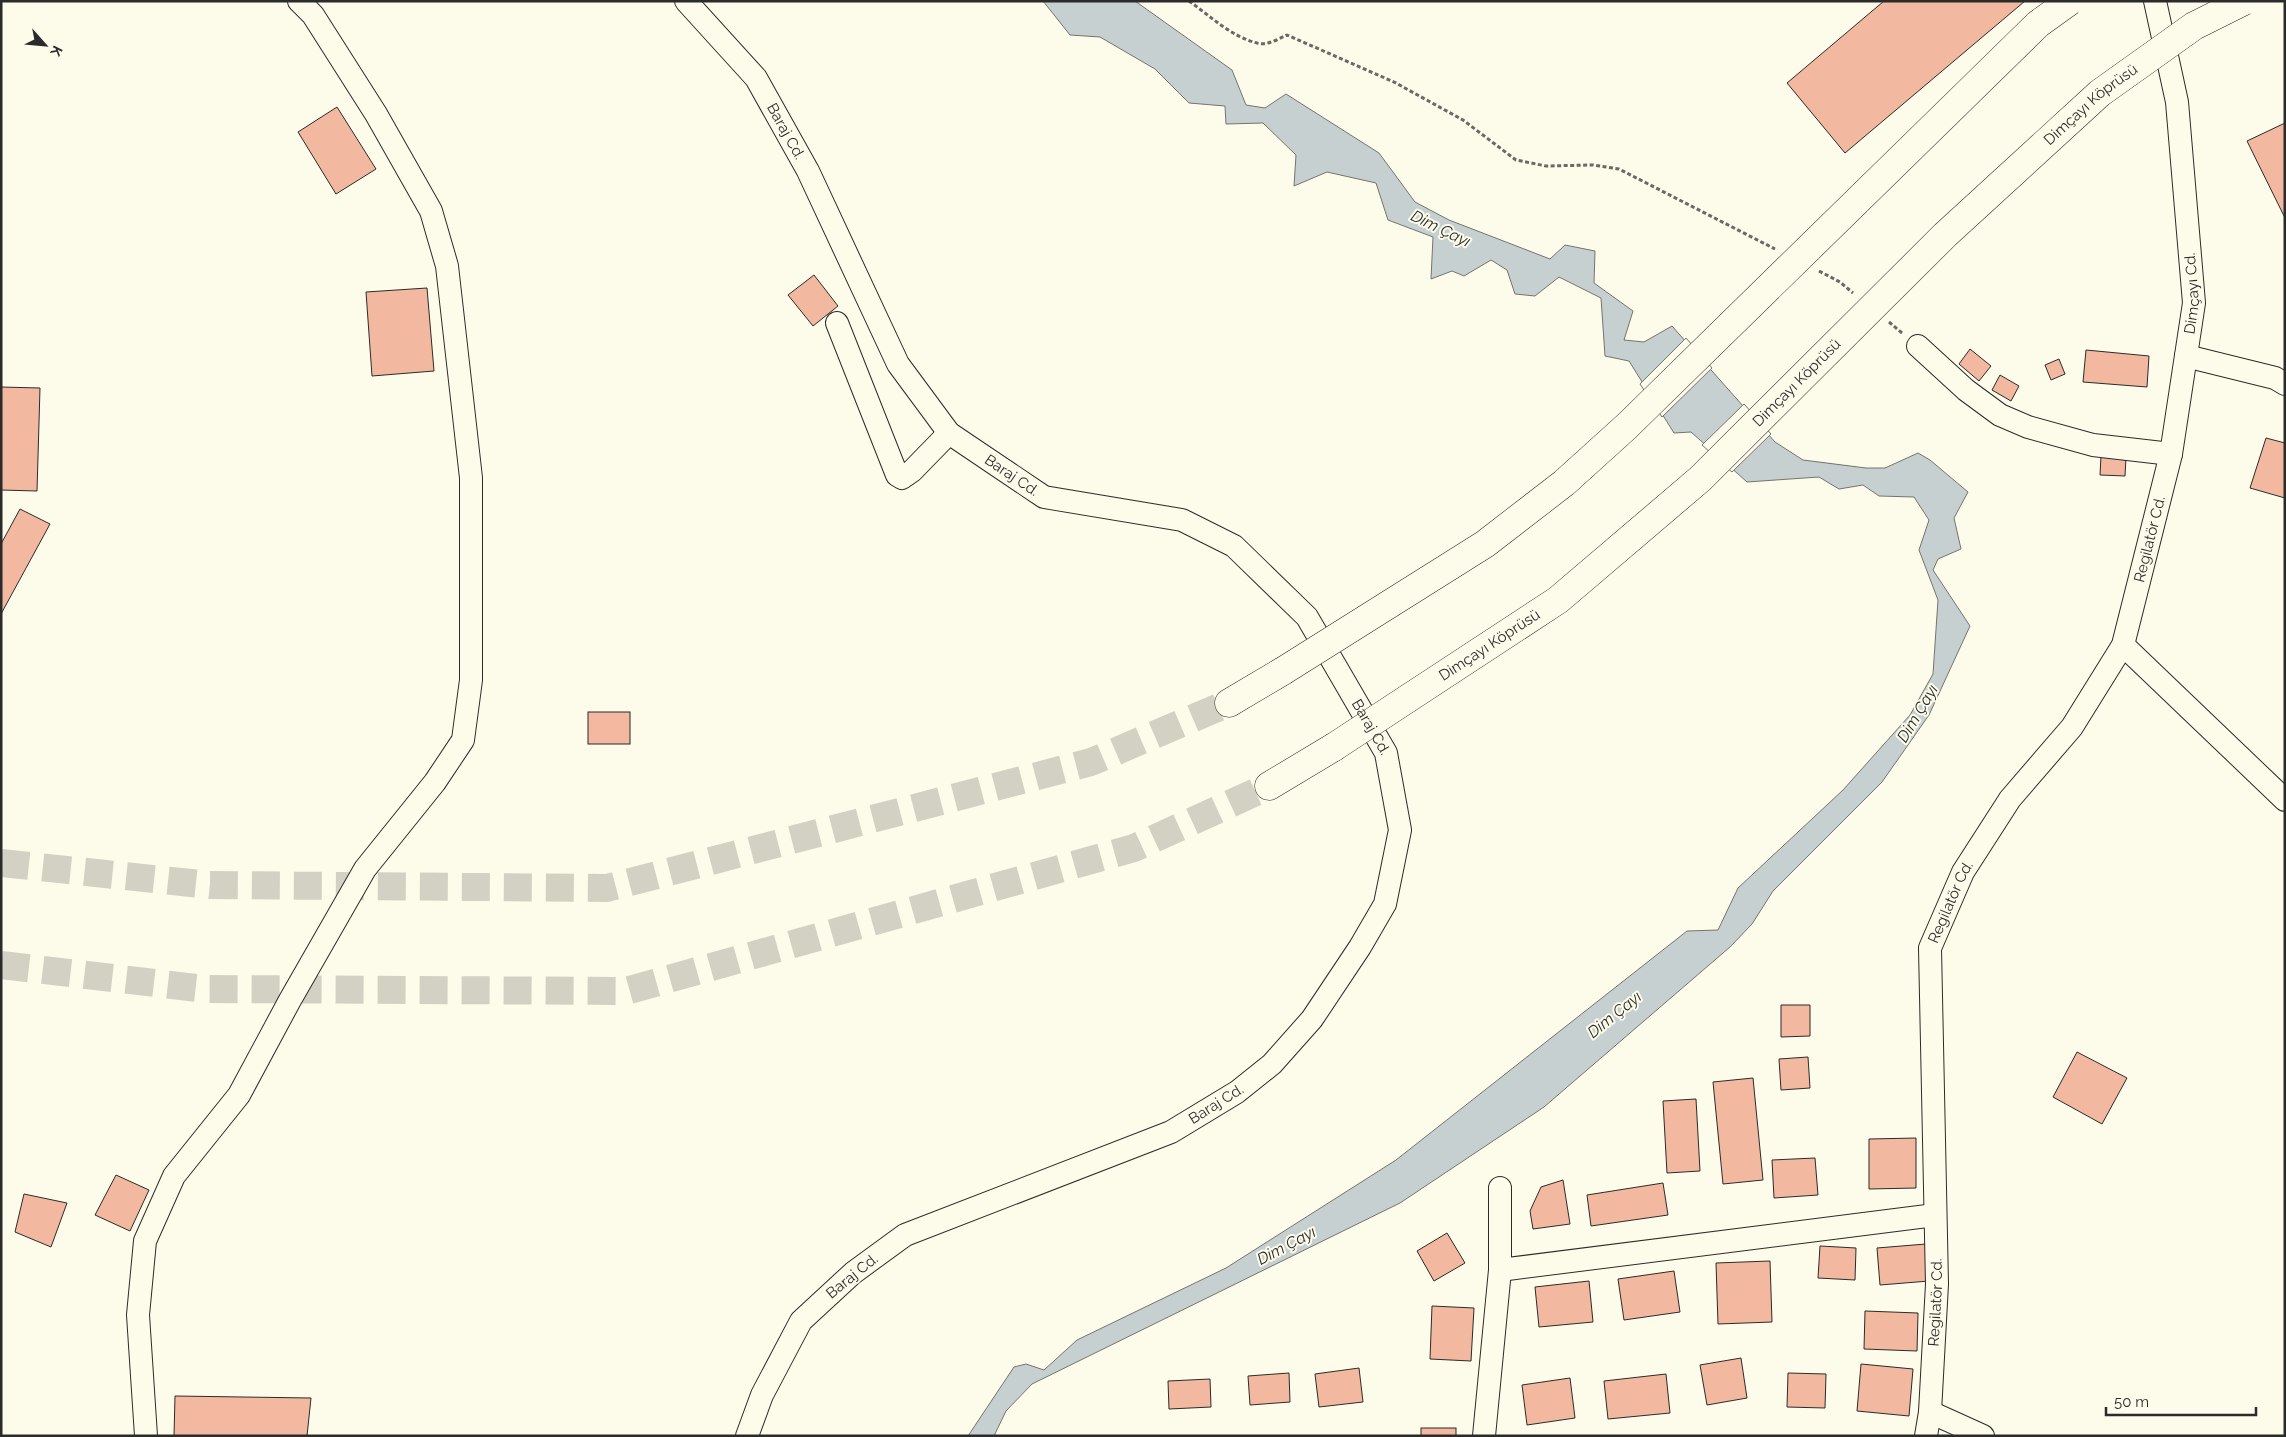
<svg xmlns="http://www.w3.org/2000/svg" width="2286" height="1437" font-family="Raleway,sans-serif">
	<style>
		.water { fill: #c7d0d0; stroke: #74746e }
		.pier { fill: #fdfbea; stroke: #74746e }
		.building { fill: #f2b8a0; stroke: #2b2b2b }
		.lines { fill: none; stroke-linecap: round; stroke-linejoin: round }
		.highway-tunnel { stroke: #d3d1c4; stroke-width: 28; stroke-dasharray: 28 14; stroke-linecap: butt }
		.minor-casing { stroke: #2b2b2b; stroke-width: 24 }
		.highway-casing { stroke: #2b2b2b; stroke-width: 29 }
		.path { stroke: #6a6964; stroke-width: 3; stroke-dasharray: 4 2.5; stroke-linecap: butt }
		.minor { stroke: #fdfbea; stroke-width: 22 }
		.highway { stroke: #fdfbea; stroke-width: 28 }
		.highway-bridge-casing { stroke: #2b2b2b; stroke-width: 29; stroke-linecap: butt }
		.highway-bridge { stroke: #fdfbea; stroke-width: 28 }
		.labels { text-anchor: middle; stroke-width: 4; stroke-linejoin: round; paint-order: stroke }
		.street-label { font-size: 15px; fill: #2b2b2b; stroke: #fdfbea }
		.water-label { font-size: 16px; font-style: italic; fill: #2b2b2b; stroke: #fdfbea }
	</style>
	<rect width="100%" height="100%" fill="#fdfbea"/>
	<!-- water -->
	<path class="water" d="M1043,1H1135L1232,70L1246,105L1265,108L1286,94L1379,153L1415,202L1449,220L1550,259L1565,245L1595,251L1594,283L1633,311L1624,340L1644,342L1672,326L1775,442L1803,460L1866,468H1885L1918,453L1930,460L1968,492L1954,518L1961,549L1938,559L1933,570L1970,626L1929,715L1882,782L1773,891L1752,924L1730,947L1544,1107L1400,1203L1032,1384L1006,1411L994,1436H968L1014,1367L1026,1364L1044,1370L1077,1340L1226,1268L1396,1160L1687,931L1718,930L1738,888L1843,790L1910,715L1933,674L1938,600L1919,550L1929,520L1914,497L1879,496L1863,485L1839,489L1819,477L1747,482L1691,432L1674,433L1629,361L1605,356L1601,298L1559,277L1535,296L1515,294L1507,270L1491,260L1464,276L1452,271L1431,279L1433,237L1388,220L1376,183L1327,172L1294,186L1296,155L1263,123L1226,124L1225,106L1189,103L1155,69L1100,37L1070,35Z"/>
	<!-- pier -->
	<g class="pier">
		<path d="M1686,338L1712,368L1662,417L1640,384Z"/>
		<path d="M1744,404L1771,434L1732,472L1702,445Z"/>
	</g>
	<!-- building -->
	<g class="building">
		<path d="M1884,1H2025L1845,153L1787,83Z"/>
		<path d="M337,107L376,169L336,194L298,132Z"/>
		<path d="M2285,123V218L2247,141Z"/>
		<path d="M814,275L838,306L813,326L788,295Z"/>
		<path d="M427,288L434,371L372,376L366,292Z"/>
		<path d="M1970,349L1991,366L1979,381L1959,364Z"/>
		<path d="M2086,350L2149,356L2147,387L2083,382Z"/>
		<path d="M2059,359L2065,374L2051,380L2045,365Z"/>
		<path d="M2000,375L2019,386L2011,401L1992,390Z"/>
		<path d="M1,387L40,388L37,491L1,490Z"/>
		<path d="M2266,438L2285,443V498L2250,488Z"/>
		<path d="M2101,456L2126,457L2125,476L2100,475Z"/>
		<path d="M20,509L50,524L1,614V544Z"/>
		<rect x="588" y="712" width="42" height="32"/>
		<path d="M1781,1005H1810V1036L1781,1037Z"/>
		<path d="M2077,1052L2127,1078L2102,1124L2053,1097Z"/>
		<path d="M1808,1057L1810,1088L1781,1090L1779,1059Z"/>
		<path d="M1753,1078L1763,1180L1723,1184L1713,1082Z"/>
		<path d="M1696,1099L1700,1171L1667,1173L1663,1101Z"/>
		<path d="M1916,1138V1188L1869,1189V1139Z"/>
		<path d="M1815,1158L1818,1195L1774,1198L1772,1160Z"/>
		<path d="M116,1175L149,1190L130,1231L95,1215Z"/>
		<path d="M1563,1180L1570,1224L1533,1229L1530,1211L1541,1187Z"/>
		<path d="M1663,1183L1668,1215L1591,1226L1587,1195Z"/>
		<path d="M24,1194L67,1203L51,1247L15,1232Z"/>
		<path d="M1447,1233L1465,1263L1434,1281L1417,1251Z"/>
		<path d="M1926,1244L1929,1281L1880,1285L1877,1248Z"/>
		<path d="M1820,1246L1856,1248L1855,1280L1818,1278Z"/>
		<path d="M1770,1261L1772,1322L1718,1324L1716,1263Z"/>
		<path d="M1674,1271L1680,1312L1624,1320L1618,1279Z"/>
		<path d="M1589,1281L1593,1322L1539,1327L1535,1287Z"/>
		<path d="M1432,1306L1474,1308L1471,1361L1430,1359Z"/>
		<path d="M1865,1311L1918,1313L1917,1351L1864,1349Z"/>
		<path d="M1741,1358L1747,1398L1707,1405L1700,1365Z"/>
		<path d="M1861,1364L1913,1369L1909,1416L1857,1411Z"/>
		<path d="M1359,1368L1363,1402L1319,1407L1315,1374Z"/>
		<path d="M1289,1373L1290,1402L1250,1405L1248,1376Z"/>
		<path d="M1788,1373L1826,1374L1825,1408L1787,1407Z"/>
		<path d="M1666,1374L1670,1413L1608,1419L1604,1381Z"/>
		<path d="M1570,1378L1575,1418L1527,1425L1522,1385Z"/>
		<path d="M1210,1379L1211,1407L1169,1409L1168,1381Z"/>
		<path d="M175,1396L311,1398L307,1436H174Z"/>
		<rect x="1421" y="1428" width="35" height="8"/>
	</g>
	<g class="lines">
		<!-- highway-tunnel -->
		<g class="highway-tunnel">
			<path d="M1,863L210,885L607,888L1091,762L1229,703"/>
			<path d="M1,965L206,989L626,991L1134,848L1269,786"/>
		</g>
		<defs>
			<g id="minor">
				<path id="s1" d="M686,1L756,78L808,171L898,364L949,433L1044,497L1182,520L1234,546L1307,617L1386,753L1400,830L1385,904L1360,947L1312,1019L1272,1064L1237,1092L1171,1132L905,1235L853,1273L801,1321L762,1395L747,1436"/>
				<path d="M837,323L897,475L902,478L912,471L949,433"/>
				<path d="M1918,346L1966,390L2000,415L2028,427L2093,445L2171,454"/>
				<path d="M2186,356L2275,378L2285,384"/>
				<path d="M2123,645L2285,800"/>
				<path d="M1500,1270L1935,1215"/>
				<path d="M1930,1412L1983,1436"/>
				<path d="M146,1436L138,1315L145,1241L174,1176L239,1095L290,1000L365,869L435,782L463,740L471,680V478L447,266L431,211L376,114L313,15L299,1"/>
				<path d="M1484,1436L1500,1270V1188"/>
				<path id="s2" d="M1926,1436L1930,1412L1937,1284L1930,948L1963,872L2010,799L2072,727L2123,645L2171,454L2194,303L2177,102L2155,1"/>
			</g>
			<g id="highway">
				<path d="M1229,703L1283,671"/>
				<path d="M1269,786L1334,747"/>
			</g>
		</defs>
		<!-- minor casing -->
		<use href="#minor" class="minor-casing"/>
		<!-- highway casing -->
		<use href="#highway" class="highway-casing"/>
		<!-- path -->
		<g class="path">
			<path d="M1189,1C1210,16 1232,37 1257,43C1267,46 1278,39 1287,35L1394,82L1463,120L1516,160L1546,166L1593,165L1619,169L1775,249"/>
			<path d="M1819,271L1840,282L1853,293"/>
			<path d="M1889,322L1902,333"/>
		</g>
		<!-- minor -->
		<use href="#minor" class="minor"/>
		<!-- highway -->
		<use href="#highway" class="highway"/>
		<defs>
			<g id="highway-bridge">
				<path d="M1283,671L1485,544L1564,483L1627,426L2038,24L2070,1"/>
				<path id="s3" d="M1334,747L1558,600L1700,479L1945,235L2100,93L2194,26L2244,1"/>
			</g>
		</defs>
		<!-- highway-bridge casing -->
		<use href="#highway-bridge" class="highway-bridge-casing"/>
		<!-- highway-bridge -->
		<use href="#highway-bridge" class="highway-bridge"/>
	</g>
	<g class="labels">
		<!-- street labels -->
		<g class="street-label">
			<text dy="5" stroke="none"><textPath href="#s3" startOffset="996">Dimçayı Köprüsü</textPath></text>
			<text dy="5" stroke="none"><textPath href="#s1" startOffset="165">Baraj Cd.</textPath></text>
			<text dy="5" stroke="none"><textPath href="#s2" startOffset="1209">Dimçayı Cd.</textPath></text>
			<text dy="5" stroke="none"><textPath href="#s3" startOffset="591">Dimçayı Köprüsü</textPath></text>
			<text dy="5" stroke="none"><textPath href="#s1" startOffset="585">Baraj Cd.</textPath></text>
			<text dy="5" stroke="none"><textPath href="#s2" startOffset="959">Regilatör Cd.</textPath></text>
			<text dy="5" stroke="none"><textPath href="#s3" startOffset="186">Dimçayı Köprüsü</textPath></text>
			<text dy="5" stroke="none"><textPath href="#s1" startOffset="1051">Baraj Cd.</textPath></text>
			<text dy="5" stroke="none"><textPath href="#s2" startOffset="539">Regilatör Cd.</textPath></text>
			<text transform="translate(1216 1104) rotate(-32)" y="5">Baraj Cd.</text>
			<text transform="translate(852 1276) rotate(-39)" y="5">Baraj Cd.</text>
			<text dy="5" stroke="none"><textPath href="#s2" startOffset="134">Regilatör Cd.</textPath></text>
		</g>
		<!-- water labels -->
		<g class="water-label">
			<text transform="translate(1441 228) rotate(26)" y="6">Dim Çayı</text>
			<text transform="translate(1917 713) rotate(-59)" y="6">Dim Çayı</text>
			<text transform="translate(1614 1014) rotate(-39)" y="6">Dim Çayı</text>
			<text transform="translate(1286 1245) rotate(-28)" y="6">Dim Çayı</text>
		</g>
	</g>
	<!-- border -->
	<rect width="2286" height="1437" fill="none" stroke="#2b2b2b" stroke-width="5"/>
	<!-- north arrow -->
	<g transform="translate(45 45) rotate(117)" stroke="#fdfbea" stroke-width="4" paint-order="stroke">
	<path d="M0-4L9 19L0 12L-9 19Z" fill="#2b2b2b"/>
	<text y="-8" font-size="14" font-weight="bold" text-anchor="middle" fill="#2b2b2b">K</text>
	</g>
	<!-- scale -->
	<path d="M2106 1407v8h150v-8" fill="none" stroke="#2b2b2b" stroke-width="2.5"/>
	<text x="2114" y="1407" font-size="15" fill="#2b2b2b" stroke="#fdfbea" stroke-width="4" paint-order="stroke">50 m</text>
</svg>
